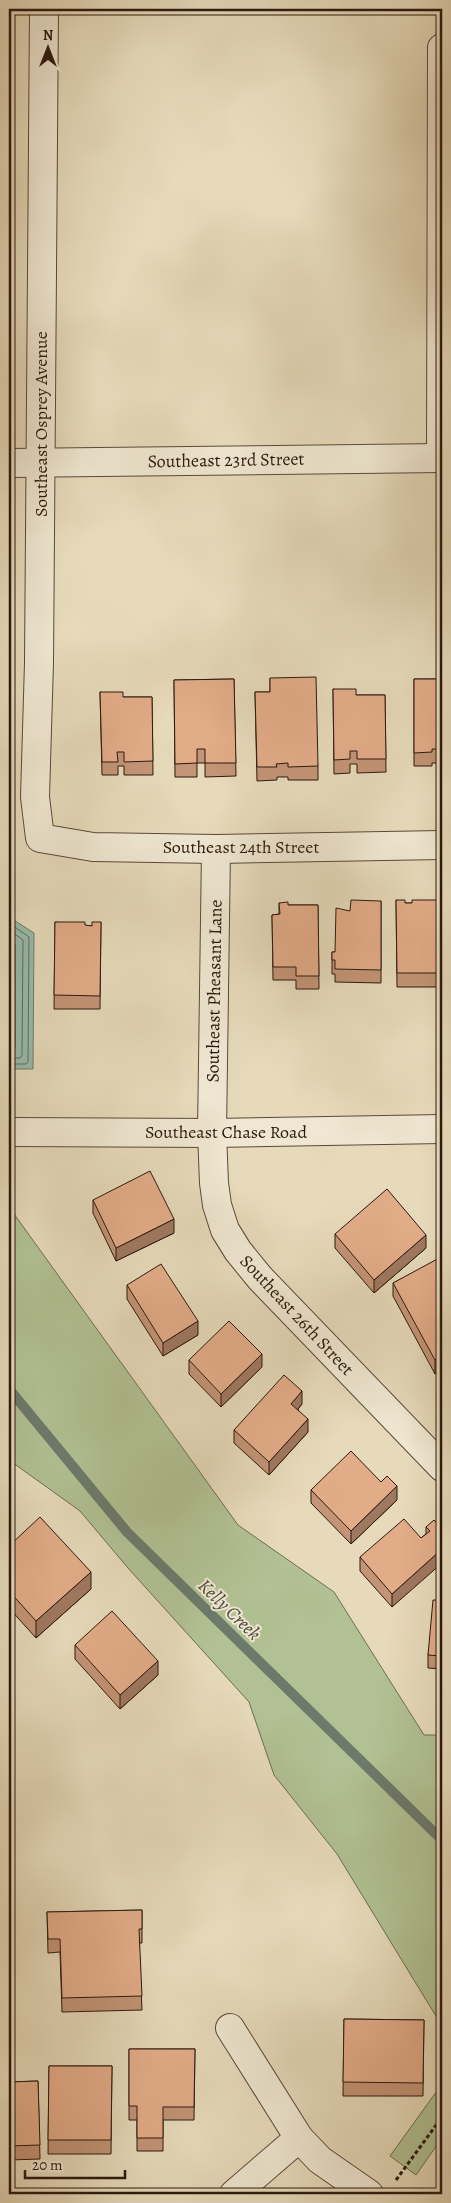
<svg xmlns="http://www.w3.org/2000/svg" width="451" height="2203" font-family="Alegreya,serif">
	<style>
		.green { fill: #b1c193; stroke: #6e6d51 }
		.water { fill: #97bbaa; stroke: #6c7a6c }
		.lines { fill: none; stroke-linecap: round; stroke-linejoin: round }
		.shore { stroke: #626a5c; stroke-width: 1 }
		.stream { stroke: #6c7a6c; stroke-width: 10 }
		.minor-casing { stroke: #5a493a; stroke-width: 30 }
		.tertiary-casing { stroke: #5a493a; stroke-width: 30 }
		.path { stroke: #2c190f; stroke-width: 3; stroke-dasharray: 4 2.5; stroke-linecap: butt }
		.minor { stroke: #efe7d2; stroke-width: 28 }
		.tertiary { stroke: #efe7d2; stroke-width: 28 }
		.wall { fill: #c39476; stroke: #2c190f }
		.shaded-wall { fill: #9f7860; stroke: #2c190f }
		.building { fill: #e3ac89; stroke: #2c190f }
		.labels { text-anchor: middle; stroke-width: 4; stroke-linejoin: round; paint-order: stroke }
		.street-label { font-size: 18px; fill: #2c190f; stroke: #efe7d2 }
		.water-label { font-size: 19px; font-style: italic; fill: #4c4a3e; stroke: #efe7d2 }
	</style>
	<rect width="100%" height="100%" fill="#e6daba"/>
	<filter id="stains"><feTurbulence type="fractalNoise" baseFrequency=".004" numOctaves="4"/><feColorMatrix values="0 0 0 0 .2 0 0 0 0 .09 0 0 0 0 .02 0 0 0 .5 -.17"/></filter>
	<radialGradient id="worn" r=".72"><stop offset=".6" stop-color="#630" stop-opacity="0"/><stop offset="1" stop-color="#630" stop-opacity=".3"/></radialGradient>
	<!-- green -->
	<g class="green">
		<path d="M9,1207L238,1525L334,1592L424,1735H442V2026L337,1854L274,1775L249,1702L128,1568L80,1511L9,1460Z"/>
		<path d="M442,2084V2138L416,2175L390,2156Z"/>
	</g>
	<!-- water -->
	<path class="water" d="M9,917L34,933L33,1069H9Z"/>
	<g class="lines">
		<!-- shore -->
		<g class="shore">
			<path d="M9,923L29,937L28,1062L26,1064H9"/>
			<path d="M9,930L23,940L22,1055L20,1058H9"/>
			<path d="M9,939L15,945V1048L9,1050"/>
		</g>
		<!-- stream -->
		<path class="stream" d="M9,1389L127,1532L442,1840"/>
		<defs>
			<g id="minor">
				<path d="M44,9L39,663L35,797L40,838L93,847L216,849L442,845"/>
				<path d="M441,458L442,48"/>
				<path d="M9,463L442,458"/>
				<path d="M216,849L212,1133L214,1183L217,1205L225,1230L238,1251L260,1278L442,1467"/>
				<path d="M230,2028L299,2138L320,2160L369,2194"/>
				<path d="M234,2194L299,2138"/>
			</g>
			<path id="tertiary" d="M9,1132L212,1133L442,1129"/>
		</defs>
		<!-- minor casing -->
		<use href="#minor" class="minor-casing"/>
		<!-- tertiary casing -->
		<use href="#tertiary" class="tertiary-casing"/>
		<!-- path -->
		<path class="path" d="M396,2180L442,2117"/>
		<!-- minor -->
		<use href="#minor" class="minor"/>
		<!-- tertiary -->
		<use href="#tertiary" class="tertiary"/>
	</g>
	<!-- wall -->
	<g class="wall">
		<path d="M442,670V772V763H432V766H414V679H438Z"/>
		<path d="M270,678L318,766V780H288V777H277V780L257,781L255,692H270Z"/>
		<path d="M234,679L236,776L205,777V763H197V777H175L174,680Z"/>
		<path d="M333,689L356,695H385L386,772L357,773V764H350V773L334,774Z"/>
		<path d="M100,692L123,697H152L153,775H124V766H118V775H102Z"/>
		<path d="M396,900L405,903H412L442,900V987H397Z"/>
		<path d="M381,901V983L335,982V974H332V952H335L350,911Z"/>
		<path d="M279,903L288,905H318L319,989H296V980H273L272,915L279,914Z"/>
		<path d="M55,922L92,926L101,922L100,1009H54Z"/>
		<path d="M93,1200L174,1233L116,1261L93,1213Z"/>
		<path d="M335,1234L426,1248L374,1293L335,1248Z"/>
		<path d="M442,1258L435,1374L393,1296V1283Z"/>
		<path d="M127,1285L198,1335L163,1356L127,1299Z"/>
		<path d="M189,1360L262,1367L221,1407L189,1374Z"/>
		<path d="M302,1404L298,1409L308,1432L269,1475L234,1443V1430Z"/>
		<path d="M311,1490L397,1500L351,1544L311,1503Z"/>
		<path d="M426,1527L442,1529L392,1607L360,1571V1557L421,1538L426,1534Z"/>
		<path d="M9,1546L91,1589L36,1638L9,1608Z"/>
		<path d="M442,1600V1669L428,1668V1655Z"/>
		<path d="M75,1645L158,1675L120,1709L75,1659Z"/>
		<path d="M142,1910V1943H139L142,2010L62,2012L60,1952L48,1953L47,1912Z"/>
		<path d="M344,2019L424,2020L423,2096H343Z"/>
		<path d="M129,2049H195L194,2120H163V2151H137V2120H129Z"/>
		<path d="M49,2066H112L111,2154H48Z"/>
		<path d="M38,2081L40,2159L9,2160V2082Z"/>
	</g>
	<!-- shaded-wall -->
	<g class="shaded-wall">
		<path d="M174,1219V1233L116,1261V1248Z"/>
		<path d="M426,1235V1248L374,1293V1280Z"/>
		<path d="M198,1321V1335L163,1356V1343Z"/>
		<path d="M262,1354V1367L221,1407V1394Z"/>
		<path d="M442,1356V1370L435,1374V1360Z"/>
		<path d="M302,1391V1404L291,1417V1404Z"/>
		<path d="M308,1419V1432L269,1475V1462Z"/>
		<path d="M397,1486V1500L351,1544V1531Z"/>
		<path d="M12,1491V1505L9,1509V1495Z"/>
		<path d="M442,1549V1563L392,1607V1594Z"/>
		<path d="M91,1572V1589L36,1638V1621Z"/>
		<path d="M158,1661V1675L120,1709V1695Z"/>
	</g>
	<!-- building -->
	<g class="building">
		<path d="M438,670H442V758V749H432V752L414,753V679H438Z"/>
		<path d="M316,677L318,766L288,767V763L276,764L277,767H257L255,692H270V678Z"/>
		<path d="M234,679L236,763H205V749H197V763L175,764L174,680Z"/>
		<path d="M333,689H356V695H385L386,759H357V751H350V759L334,760Z"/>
		<path d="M100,692H123V697H152L153,761L124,762V752H117L118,762H102Z"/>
		<path d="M351,900L381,901V970L335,969V960H332V952H335L336,908L350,911Z"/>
		<path d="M396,900H405V903H412V900H442V973H397Z"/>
		<path d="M288,902V905H318L319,976H296V967H273L272,915L280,914L279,903Z"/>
		<path d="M55,922H85V925L92,926V922H101L100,996L54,995Z"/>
		<path d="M150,1171L174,1219L116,1248L93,1200Z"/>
		<path d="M387,1189L426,1235L374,1280L335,1234Z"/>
		<path d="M441,1257L442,1258V1356L435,1360L393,1283Z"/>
		<path d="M161,1264L198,1321L163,1343L127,1285Z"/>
		<path d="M229,1321L262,1354L221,1394L189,1360Z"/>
		<path d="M284,1375L302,1391L291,1404L308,1419L269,1462L234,1430Z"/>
		<path d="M351,1451L381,1482L387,1476L397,1486L351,1531L311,1490Z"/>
		<path d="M9,1488L12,1491L9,1495Z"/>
		<path d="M40,1517L91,1572L36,1621L9,1591V1546Z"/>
		<path d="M404,1519L421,1538L430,1531L426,1527L434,1520L442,1529V1549L392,1594L360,1557Z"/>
		<path d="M433,1600H442V1656L428,1655Z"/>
		<path d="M112,1611L158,1661L120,1695L75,1645Z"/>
		<path d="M142,1910V1929H139L142,1996L62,1998L60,1939H48L47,1912Z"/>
		<path d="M344,2019L424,2020L423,2083L343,2082Z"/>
		<path d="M129,2049H195L194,2107H163V2138H137V2106H129Z"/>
		<path d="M49,2066H112L111,2140H48Z"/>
		<path d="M38,2081L40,2145L9,2146V2082Z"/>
	</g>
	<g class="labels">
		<!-- street labels -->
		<g class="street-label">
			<text transform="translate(41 424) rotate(-90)" y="6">Southeast Osprey Avenue</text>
			<text transform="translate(226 460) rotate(-1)" y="6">Southeast 23rd Street</text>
			<text x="241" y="853">Southeast 24th Street</text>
			<text transform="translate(214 991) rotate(-89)" y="6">Southeast Pheasant Lane</text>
			<text x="226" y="1138">Southeast Chase Road</text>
			<text transform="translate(297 1315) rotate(47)" y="6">Southeast 26th Street</text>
		</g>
		<!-- water labels -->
		<g class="water-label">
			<text transform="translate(230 1609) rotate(44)" y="7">Kelly Creek</text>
		</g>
	</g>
	<!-- margin -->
	<rect width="451" height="2203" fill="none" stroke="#e6daba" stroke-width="30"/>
	<rect x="10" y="10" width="431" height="2183" fill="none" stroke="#2c190f" stroke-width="2.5"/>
	<rect x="15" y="15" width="421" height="2173" fill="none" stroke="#2c190f"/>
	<!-- north arrow -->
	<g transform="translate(48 48)" stroke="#efe7d2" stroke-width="4" paint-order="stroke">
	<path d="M0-4L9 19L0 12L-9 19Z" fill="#2c190f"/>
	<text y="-8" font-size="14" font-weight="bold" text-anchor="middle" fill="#2c190f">N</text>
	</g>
	<!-- scale -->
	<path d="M25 2170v8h100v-8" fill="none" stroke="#2c190f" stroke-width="2.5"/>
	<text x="32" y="2170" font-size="15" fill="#2c190f" stroke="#efe7d2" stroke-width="4" paint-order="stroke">20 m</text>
	<rect width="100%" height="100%" filter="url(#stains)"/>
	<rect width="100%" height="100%" fill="url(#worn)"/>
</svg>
